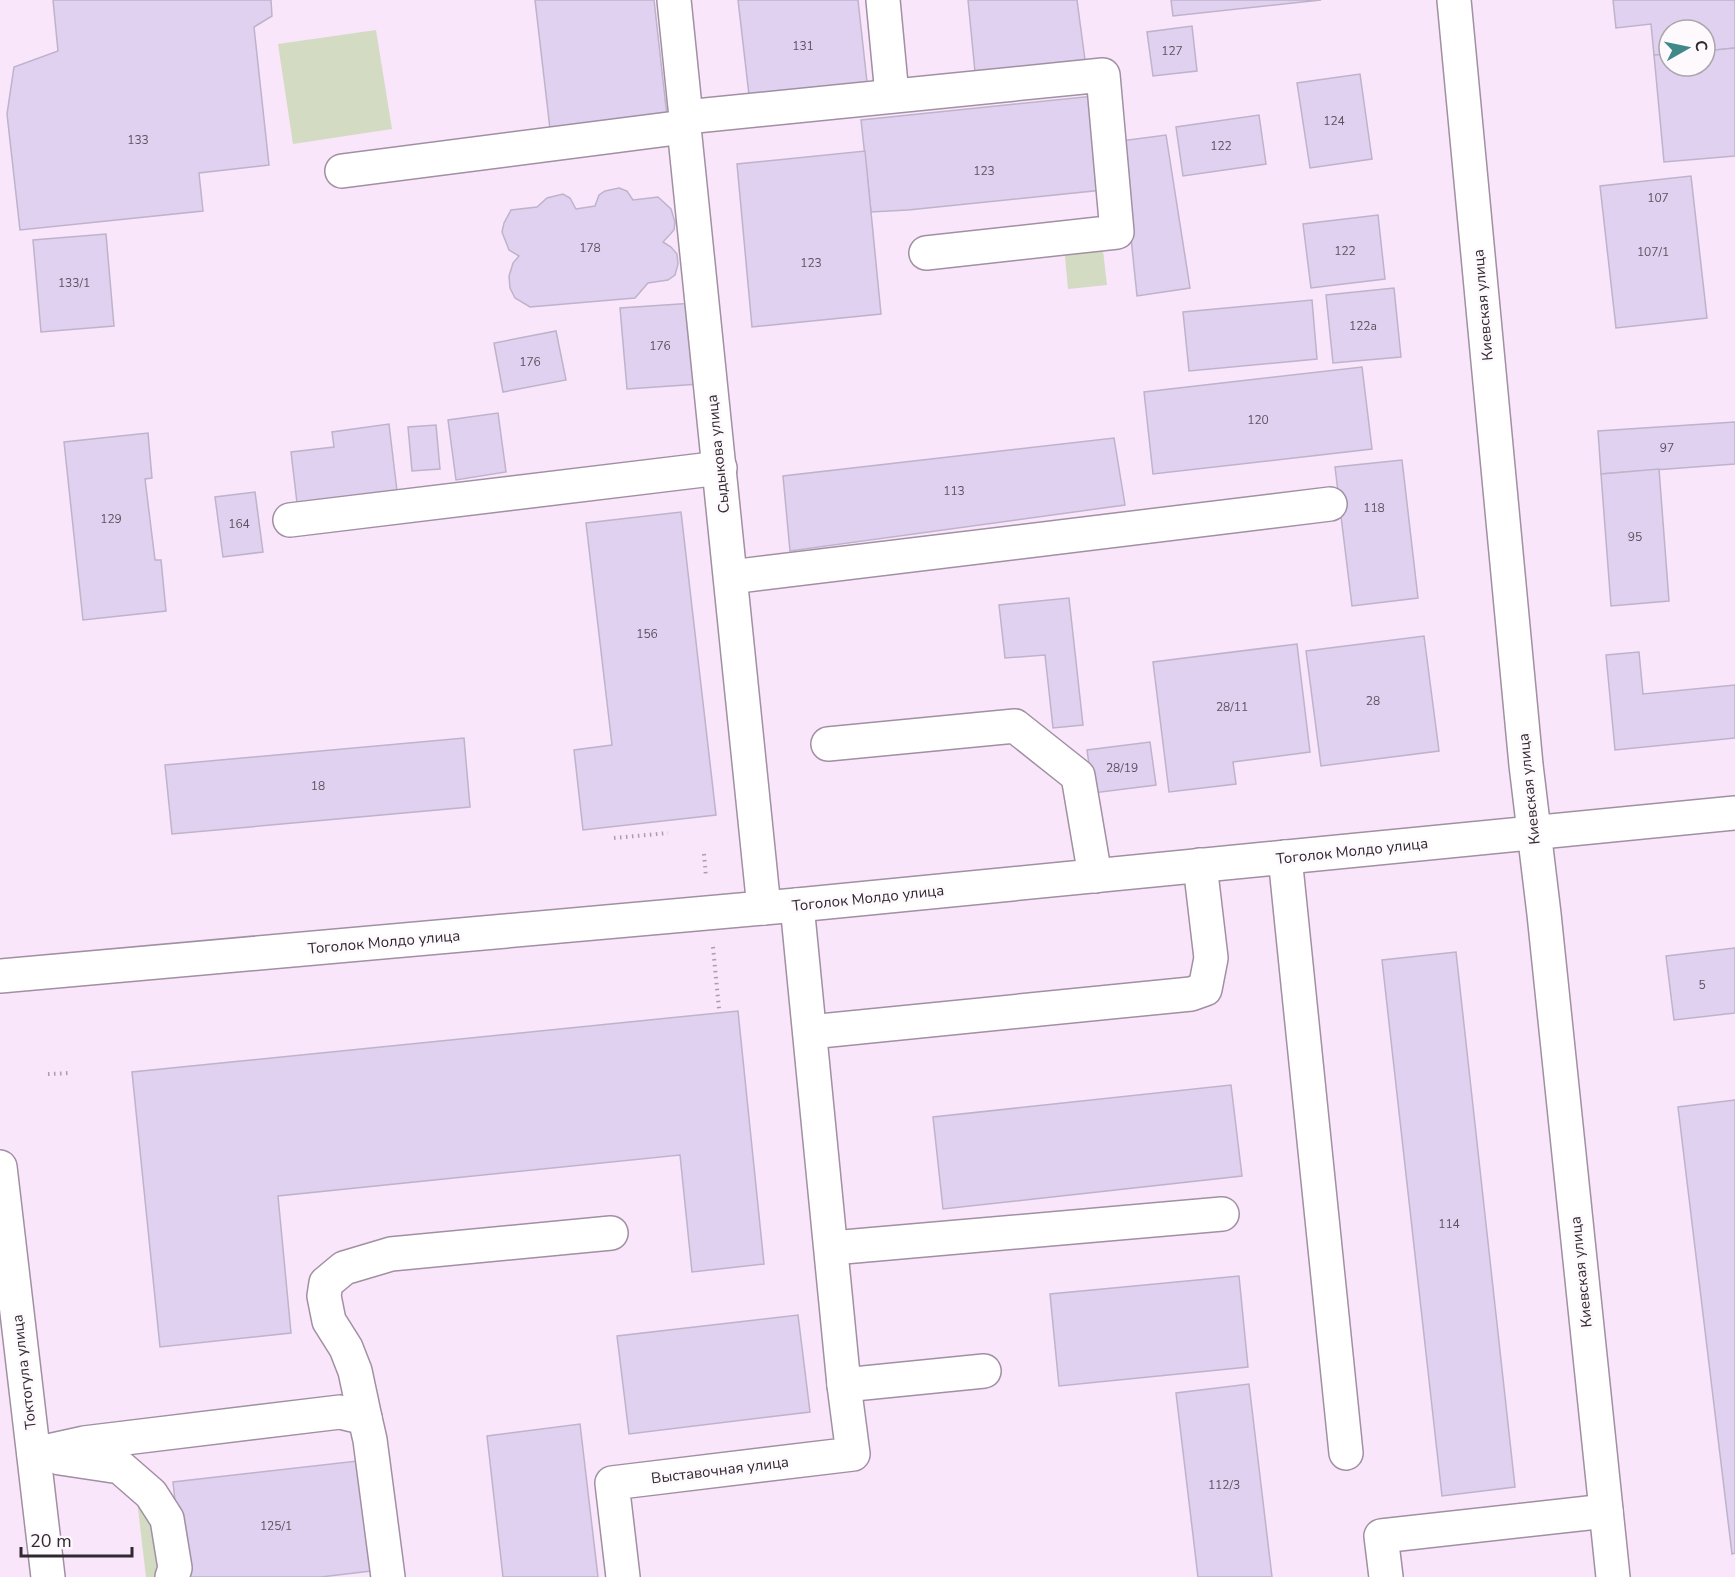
<svg xmlns="http://www.w3.org/2000/svg" width="1735" height="1577" font-family="'Nunito Sans',sans-serif">
	<style>
		.green { fill: #d3dbc2 }
		.building { fill: #e0d1f0; stroke: #beb3ca; stroke-width: 1.5 }
		.lines { fill: none; stroke-linecap: round; stroke-linejoin: round }
		.minor-casing { stroke: #a18fa2; stroke-width: 36 }
		.major-casing { stroke: #a18fa2; stroke-width: 36 }
		.path { stroke: #ab9dab; stroke-width: 4; stroke-dasharray: 1.5 4.5; stroke-linecap: butt }
		.minor { stroke: #fff; stroke-width: 33 }
		.major { stroke: #fff; stroke-width: 33 }
		.labels { text-anchor: middle; stroke-width: 5; stroke-linejoin: round; paint-order: stroke }
		.number-label { font-size: 12px; fill: #5c5360 }
		.street-label { font-size: 15px; fill: #302930; stroke: #fdf9fd }
	</style>
	<rect width="100%" height="100%" fill="#f9e6fa"/>
	<!-- green -->
	<g class="green">
		<path d="M376,30L392,129L293,144L278,44Z"/>
		<path d="M1102,242L1107,285L1068,289L1064,246Z"/>
		<path d="M137,1500L163,1543L156,1577H146Z"/>
	</g>
	<!-- building -->
	<g class="building">
		<path d="M53,0H271L272,16L254,27L269,165L199,173L203,211L20,230L7,114L14,67L58,51Z"/>
		<path d="M535,0H654L667,116L550,129Z"/>
		<path d="M738,0H858L867,82L749,95Z"/>
		<path d="M968,0H1077L1085,60L975,72Z"/>
		<path d="M1171,0H1321L1173,16Z"/>
		<path d="M1613,0H1735V48L1705,51V30H1669V54L1654,55L1651,24L1616,28Z"/>
		<path d="M1192,26L1197,71L1153,76L1147,32Z"/>
		<path d="M1735,48V156L1664,162L1654,55L1669,54V66H1705V51Z"/>
		<path d="M1360,74L1372,159L1310,168L1297,83Z"/>
		<path d="M1094,96L1103,190L908,210L871,212L861,120Z"/>
		<path d="M1259,115L1266,164L1183,176L1176,127Z"/>
		<path d="M1166,135L1190,288L1137,296L1121,141Z"/>
		<path d="M865,151L881,314L752,327L737,164Z"/>
		<path d="M1691,176L1707,318L1616,328L1600,186Z"/>
		<path d="M619,188L627,191L633,200L658,197L671,209L675,222L674,230L663,242L671,247L677,254L678,264L675,275L668,280L648,283L635,298L530,307L515,298L510,288L509,276L513,263L519,256L509,250L502,232L504,223L511,210L537,207L547,198L563,194L570,198L576,209L595,206L599,195L605,191Z"/>
		<path d="M1378,215L1385,279L1311,288L1303,224Z"/>
		<path d="M106,234L114,326L41,332L33,240Z"/>
		<path d="M1394,288L1401,357L1333,363L1326,295Z"/>
		<path d="M1312,300L1317,359L1189,371L1183,312Z"/>
		<path d="M694,303L700,384L627,389L620,308Z"/>
		<path d="M556,331L566,380L503,392L494,343Z"/>
		<path d="M1362,367L1372,449L1153,474L1144,392Z"/>
		<path d="M498,413L506,472L456,480L448,420Z"/>
		<path d="M1735,422V464L1601,474L1598,431Z"/>
		<path d="M389,424L397,491L297,503L291,452L334,447L332,432Z"/>
		<path d="M436,425L440,469L412,471L408,427Z"/>
		<path d="M148,433L152,478L145,479L155,560H161L166,611L83,620L64,442Z"/>
		<path d="M1114,438L1125,505L790,551L783,476Z"/>
		<path d="M1402,460L1418,598L1352,606L1335,467Z"/>
		<path d="M1659,469L1669,601L1611,606L1601,474Z"/>
		<path d="M255,492L263,552L223,557L215,497Z"/>
		<path d="M681,512L716,815L583,830L574,750L612,745L586,523Z"/>
		<path d="M1069,598L1083,725L1053,728L1045,655L1005,658L999,605Z"/>
		<path d="M1424,636L1439,751L1321,766L1306,651Z"/>
		<path d="M1297,644L1310,752L1233,762L1236,784L1169,792L1153,662Z"/>
		<path d="M1639,652L1643,694L1735,685V738L1615,750L1606,655Z"/>
		<path d="M464,738L470,807L172,834L165,765Z"/>
		<path d="M1150,742L1156,785L1093,793L1087,750Z"/>
		<path d="M1735,948V1013L1674,1020L1666,956Z"/>
		<path d="M1456,952L1515,1487L1442,1496L1382,960Z"/>
		<path d="M738,1011L764,1264L692,1272L680,1155L278,1196L291,1333L160,1347L132,1072Z"/>
		<path d="M1231,1085L1242,1176L943,1209L933,1117Z"/>
		<path d="M1735,1100V1553L1732,1554L1678,1107Z"/>
		<path d="M1239,1276L1248,1367L1059,1386L1050,1294Z"/>
		<path d="M798,1315L810,1412L629,1434L617,1336Z"/>
		<path d="M1249,1384L1272,1577H1198L1176,1393Z"/>
		<path d="M580,1424L598,1577H503L487,1436Z"/>
		<path d="M366,1460L379,1570L321,1577H183L173,1482Z"/>
	</g>
	<g class="lines">
		<defs>
			<g id="minor">
				<path d="M674,0L686,117L684,127L764,908"/>
				<path d="M883,0L892,95"/>
				<path d="M686,117L1103,75L1117,232L926,253"/>
				<path d="M342,171L684,127"/>
				<path d="M290,520L720,468"/>
				<path d="M731,577L1330,504"/>
				<path d="M828,744L1015,726L1078,776L1095,876"/>
				<path d="M1285,857L1346,1453"/>
				<path d="M797,905L844,1385L984,1371"/>
				<path d="M810,1032L1191,994L1205,989L1211,958L1200,865"/>
				<path d="M832,1248L1222,1214"/>
				<path d="M365,1418L355,1371L346,1348L329,1321L324,1296L326,1283L344,1268L391,1254L611,1233"/>
				<path d="M34,1454L84,1443L340,1412L365,1418L370,1440L388,1577"/>
				<path d="M60,1458L120,1467L151,1494L167,1519L175,1568L172,1577"/>
				<path d="M623,1577L612,1483L853,1454L844,1385"/>
				<path d="M1386,1577L1381,1536L1606,1511"/>
			</g>
			<g id="major">
				<path d="M1454,0L1526,765L1544,914L1613,1577"/>
				<path d="M0,976L797,905L1735,813"/>
				<path d="M0,1167L48,1577"/>
			</g>
		</defs>
		<!-- minor casing -->
		<use href="#minor" class="minor-casing"/>
		<!-- major casing -->
		<use href="#major" class="major-casing"/>
		<!-- path -->
		<g class="path">
			<path d="M614,838L668,833"/>
			<path d="M704,854L706,877"/>
			<path d="M713,947L719,1009"/>
			<path d="M48,1074L70,1073"/>
		</g>
		<!-- minor -->
		<use href="#minor" class="minor"/>
		<!-- major -->
		<use href="#major" class="major"/>
	</g>
	<g class="labels">
		<!-- number labels -->
		<g class="number-label">
			<text x="803" y="50">131</text>
			<text x="1172" y="55">127</text>
			<text x="1334" y="125">124</text>
			<text x="138" y="144">133</text>
			<text x="1221" y="150">122</text>
			<text x="984" y="175">123</text>
			<text x="1658" y="202">107</text>
			<text x="590" y="252">178</text>
			<text x="1345" y="255">122</text>
			<text x="1653" y="256">107/1</text>
			<text x="811" y="267">123</text>
			<text x="74" y="287">133/1</text>
			<text x="1363" y="330">122а</text>
			<text x="660" y="350">176</text>
			<text x="530" y="366">176</text>
			<text x="1258" y="424">120</text>
			<text x="1667" y="452">97</text>
			<text x="954" y="495">113</text>
			<text x="1374" y="512">118</text>
			<text x="111" y="523">129</text>
			<text x="239" y="528">164</text>
			<text x="1635" y="541">95</text>
			<text x="647" y="638">156</text>
			<text x="1373" y="705">28</text>
			<text x="1232" y="711">28/11</text>
			<text x="1122" y="772">28/19</text>
			<text x="318" y="790">18</text>
			<text x="1702" y="989">5</text>
			<text x="1449" y="1228">114</text>
			<text x="1224" y="1489">112/3</text>
			<text x="276" y="1530">125/1</text>
		</g>
		<!-- street labels -->
		<g class="street-label">
			<text transform="translate(1483 305) rotate(-95)" y="5">Киевская улица</text>
			<text transform="translate(718 454) rotate(-96)" y="5">Сыдыкова улица</text>
			<text transform="translate(1529 789) rotate(-96)" y="5">Киевская улица</text>
			<text transform="translate(1352 851) rotate(-6)" y="5">Тоголок Молдо улица</text>
			<text transform="translate(868 898) rotate(-6)" y="5">Тоголок Молдо улица</text>
			<text transform="translate(384 942) rotate(-5)" y="5">Тоголок Молдо улица</text>
			<text transform="translate(1581 1272) rotate(-96)" y="5">Киевская улица</text>
			<text transform="translate(24 1372) rotate(-97)" y="5">Токтогула улица</text>
			<text transform="translate(720 1470) rotate(-7)" y="5">Выставочная улица</text>
		</g>
	</g>
	<!-- north arrow -->
	<g transform="translate(1687 48) rotate(81)"><circle r="28" fill="#fdf9fd" stroke="#aba6ab" stroke-width="1.5"/>
	<path d="M0-4.5L10 22L0 15L-10 22Z" fill="#418988"/>
	<text y="-9" font-size="16" font-weight="bold" text-anchor="middle" fill="#302930">С</text>
	</g>
	<!-- scale -->
	<path d="M21 1547v9h111v-9" fill="none" stroke="#302930" stroke-width="3"/>
	<text x="30" y="1547" font-size="18" fill="#302930" stroke="#fdf9fd" stroke-width="4.5" paint-order="stroke">20 m</text>
</svg>
